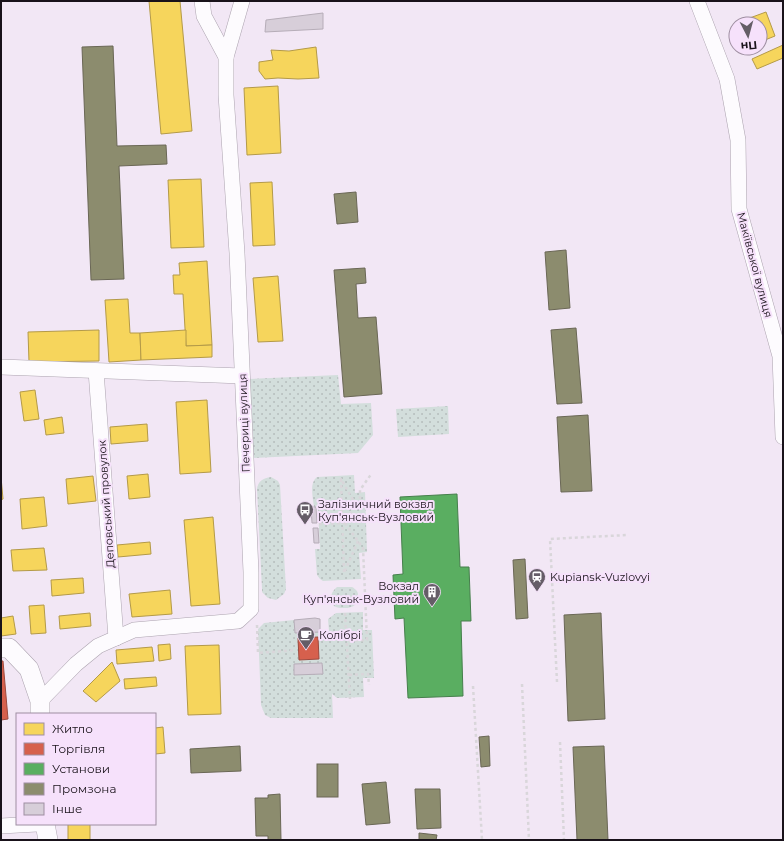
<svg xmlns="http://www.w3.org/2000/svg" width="784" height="841" font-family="Montserrat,sans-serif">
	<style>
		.grass { fill: url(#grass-dots) }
		.homes { fill: #f6d55c; stroke: #b49a48 }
		.shops { fill: #d6604d; stroke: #9d493e }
		.public { fill: #5aae61; stroke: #467f4c }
		.industry { fill: #8c8c6e; stroke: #6a6755 }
		.building { fill: #d7ced9; stroke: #b6adb8 }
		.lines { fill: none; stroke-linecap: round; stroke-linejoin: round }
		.minor-casing { stroke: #aca3af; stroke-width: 16 }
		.tertiary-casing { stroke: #aca3af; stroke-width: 20 }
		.path { stroke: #d9d6da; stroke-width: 2.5; stroke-dasharray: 3 3; stroke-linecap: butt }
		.minor { stroke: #fdfbfe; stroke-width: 15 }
		.tertiary { stroke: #fdfbfe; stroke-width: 19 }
		.labels { text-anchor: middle; stroke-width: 4; stroke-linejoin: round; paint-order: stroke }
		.street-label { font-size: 11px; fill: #19121a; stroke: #f6e1fb }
		.poi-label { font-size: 11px; fill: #19121a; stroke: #f6e1fb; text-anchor: start }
	</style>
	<defs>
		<pattern id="grass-dots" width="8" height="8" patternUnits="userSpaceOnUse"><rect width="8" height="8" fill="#d3dedc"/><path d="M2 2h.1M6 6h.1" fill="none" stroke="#b5bdbc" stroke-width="1.8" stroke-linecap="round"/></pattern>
	</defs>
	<rect width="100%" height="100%" fill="#f2e7f5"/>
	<!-- grass -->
	<g class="grass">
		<path d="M338,375L341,404L371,403L373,435L358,453L253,458L249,379Z"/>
		<path d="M448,406L449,434L398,437L396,409Z"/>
		<path d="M354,475L355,493L365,492L367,552L359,553L361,579L323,581L320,579L317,575L315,549H320L318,507H314C313,498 309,483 317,477Z"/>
		<path d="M271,477L278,481L280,485L286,589L284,594L276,600L268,598L262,592V589L257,489C258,481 263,478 271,477Z"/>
		<path d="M337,587H352C353,587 356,590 357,591C360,597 357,606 351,607C349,608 347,608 344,608C337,608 331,607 331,598C331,594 333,590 337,587Z"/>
		<path d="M363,612V630H372L374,678H363L364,697L337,698L332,694L333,718H271L265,715L261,705L258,629L264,623L294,620L295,633L329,631L328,619L336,613Z"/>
	</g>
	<!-- homes -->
	<g class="homes">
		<path d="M149,1H180L192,131L161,134Z"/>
		<path d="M766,12L775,36L760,42V24H749L747,19Z"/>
		<path d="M783,45V58L757,69L752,59Z"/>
		<path d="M316,47L319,78L298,79L278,78L265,79L259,71V62L273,60L271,50L289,51Z"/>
		<path d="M278,86L281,153L247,155L244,88Z"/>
		<path d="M201,179L204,247L171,248L168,180Z"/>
		<path d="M272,182L275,245L253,246L250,183Z"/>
		<path d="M207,261L212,345L186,346L183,294H174L173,275H180L179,263Z"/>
		<path d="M278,276L283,341L258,342L253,278Z"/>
		<path d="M128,299L130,333H140L141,360L109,362L105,300Z"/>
		<path d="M99,330V361L29,362L28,332Z"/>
		<path d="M186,330V346L212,345V357L141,360L140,333Z"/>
		<path d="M35,390L39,419L24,421L20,392Z"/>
		<path d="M207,400L211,472L180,474L176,402Z"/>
		<path d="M62,417L64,433L46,435L44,420Z"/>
		<path d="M147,424L148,441L111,444L110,427Z"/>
		<path d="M148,474L150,497L129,499L127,476Z"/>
		<path d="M93,476L96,501L68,504L66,479Z"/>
		<path d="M1,477L3,499L1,500Z"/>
		<path d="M44,497L47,526L22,529L20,499Z"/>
		<path d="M213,517L220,604L191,606L184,520Z"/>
		<path d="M150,542L151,554L118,557L117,545Z"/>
		<path d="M44,548L47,570L13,571L11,550Z"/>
		<path d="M83,578L84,593L52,596L51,580Z"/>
		<path d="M170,590L172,614L132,617L129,594Z"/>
		<path d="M44,605L46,633L31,634L29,606Z"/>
		<path d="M90,613L91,626L60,629L59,616Z"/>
		<path d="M13,616L16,634L1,636V618Z"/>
		<path d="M170,644L171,659L159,661L158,645Z"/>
		<path d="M219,645L221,714L188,715L185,646Z"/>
		<path d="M152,647L154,661L117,664L116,650Z"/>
		<path d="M112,662L120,681L96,702L83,691Z"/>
		<path d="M156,677L157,686L125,689L124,679Z"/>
		<path d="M163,727L165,753L155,754V728Z"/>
		<rect x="68" y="824" width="22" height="16"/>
	</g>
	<!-- shops -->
	<g class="shops">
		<path d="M318,637L319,659L299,660L298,638Z"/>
		<path d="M1,661H3L8,719L1,720Z"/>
	</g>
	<!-- public -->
	<path class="public" d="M457,494L460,567H469L471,621H461L463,696L408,698L404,618L395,619L393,575L403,574L400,497Z"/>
	<!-- industry -->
	<g class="industry">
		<path d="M113,46L117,146L166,145L167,164L119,166L124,279L91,280L82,47Z"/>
		<path d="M356,192L358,222L337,224L334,194Z"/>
		<path d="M566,250L570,308L549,310L545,252Z"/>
		<path d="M365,268L366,283L356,284L358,318L376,317L382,394L344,397L334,270Z"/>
		<path d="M576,328L582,403L557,404L551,330Z"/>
		<path d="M588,415L592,491L561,492L557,417Z"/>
		<path d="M525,559L528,618L516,619L513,560Z"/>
		<path d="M601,613L605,719L568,721L564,615Z"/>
		<path d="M489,736L490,766L481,767L479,737Z"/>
		<path d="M240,746L241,771L191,773L190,749Z"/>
		<path d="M604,746L608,840H577L573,747Z"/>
		<rect x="317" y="764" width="21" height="33"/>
		<path d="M386,782L390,823L366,825L362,784Z"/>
		<path d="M415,789H440L441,828L417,829Z"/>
		<path d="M280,794L281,840H268V836H256L255,798H268V795Z"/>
		<path d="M419,833L437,835L436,840H419Z"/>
	</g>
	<!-- building -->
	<g class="building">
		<path d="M323,13V29L265,32L266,20Z"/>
		<path d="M311,507H316L317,523H312Z"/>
		<path d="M313,528H318L319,543H314Z"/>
		<path d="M315,618L320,619V632L295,633L294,620Z"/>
		<path d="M322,663L323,674L294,675V664Z"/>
	</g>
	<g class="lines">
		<defs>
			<g id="minor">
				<path d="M697,1L727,79L738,140L739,209L780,356L783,437"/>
				<path d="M226,57L242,1"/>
				<path d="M1,367L242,376"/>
				<path d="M96,371L116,638"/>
				<path d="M40,701L76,664L98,646L134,630L238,621L251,609V572L237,253L226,95V57L204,16L202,1"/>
				<path d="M1,826L37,824"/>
			</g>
			<g id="tertiary">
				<path d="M1,648H9L29,669L40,701V714"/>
				<path d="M45,824L48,840"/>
			</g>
		</defs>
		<!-- minor casing -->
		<use href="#minor" class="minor-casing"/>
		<!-- tertiary casing -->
		<use href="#tertiary" class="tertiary-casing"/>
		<!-- path -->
		<g class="path">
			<path d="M356,505L341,479L344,573L358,541"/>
			<path d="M345,523L363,548L367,640L347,641"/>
			<path d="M319,524L345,523L360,498V490L372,473"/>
			<path d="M365,597L394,596"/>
			<path d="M345,613L350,699"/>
			<path d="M257,625L258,653L296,650"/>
			<path d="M349,675L368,674L369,685"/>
			<path d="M557,682L550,539L627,535"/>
			<path d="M522,684L529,840"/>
			<path d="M473,686L482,840"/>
			<path d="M560,742L564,840"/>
		</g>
		<!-- minor -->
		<use href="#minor" class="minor"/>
		<!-- tertiary -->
		<use href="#tertiary" class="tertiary"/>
	</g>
	<!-- icons -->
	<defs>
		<symbol id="bus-pin" viewBox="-11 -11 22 30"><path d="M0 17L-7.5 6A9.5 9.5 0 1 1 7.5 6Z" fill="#655d67" stroke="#f6e1fb"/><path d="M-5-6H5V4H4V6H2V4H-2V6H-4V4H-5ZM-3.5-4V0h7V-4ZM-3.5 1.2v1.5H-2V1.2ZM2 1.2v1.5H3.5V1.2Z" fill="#fff"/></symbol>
		<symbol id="station-pin" viewBox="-11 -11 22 30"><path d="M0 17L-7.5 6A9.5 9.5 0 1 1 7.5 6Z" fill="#655d67" stroke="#f6e1fb"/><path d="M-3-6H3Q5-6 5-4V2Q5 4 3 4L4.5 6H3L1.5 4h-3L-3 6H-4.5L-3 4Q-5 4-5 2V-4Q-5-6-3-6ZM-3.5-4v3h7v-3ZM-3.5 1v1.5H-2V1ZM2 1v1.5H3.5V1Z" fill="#fff"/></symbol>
		<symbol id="building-pin" viewBox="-11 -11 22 30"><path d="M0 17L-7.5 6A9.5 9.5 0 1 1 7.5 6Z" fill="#655d67" stroke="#f6e1fb"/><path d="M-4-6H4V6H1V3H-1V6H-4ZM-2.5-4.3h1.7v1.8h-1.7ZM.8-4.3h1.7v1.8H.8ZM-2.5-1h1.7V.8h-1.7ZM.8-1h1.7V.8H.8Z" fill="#fff"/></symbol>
		<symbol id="cafe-pin" viewBox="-11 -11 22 30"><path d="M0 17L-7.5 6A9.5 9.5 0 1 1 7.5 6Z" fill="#655d67" stroke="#f6e1fb"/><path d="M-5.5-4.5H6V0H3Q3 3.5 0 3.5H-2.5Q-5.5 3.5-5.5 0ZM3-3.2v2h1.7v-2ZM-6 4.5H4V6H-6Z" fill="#fff"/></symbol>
	</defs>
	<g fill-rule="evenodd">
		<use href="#bus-pin" x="295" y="500" width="20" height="27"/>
		<use href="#station-pin" x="527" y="567" width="20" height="27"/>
		<use href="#building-pin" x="422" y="582" width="20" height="27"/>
		<use href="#cafe-pin" x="296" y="625" width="20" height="27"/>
	</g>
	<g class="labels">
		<!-- street labels -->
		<g class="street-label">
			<text transform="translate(755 265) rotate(75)" y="4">Макіївської вулиця</text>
			<text transform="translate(244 423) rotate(-92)" y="4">Печериці вулиця</text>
			<text transform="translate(106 504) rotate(-94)" y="4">Деповський провулок</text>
		</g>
		<!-- poi labels -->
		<g class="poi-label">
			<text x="318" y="508">Залізничний вокзвл<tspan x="318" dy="13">Куп'янськ-Вузловий</tspan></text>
			<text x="550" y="581">Kupiansk-Vuzlovyi</text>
			<text x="419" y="590" text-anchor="end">Вокзал<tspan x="419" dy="13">Куп'янськ-Вузловий</tspan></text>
			<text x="319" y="639">Колібрі</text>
		</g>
	</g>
	<!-- border -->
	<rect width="784" height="841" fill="none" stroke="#19121a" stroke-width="4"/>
	<!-- legend -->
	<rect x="16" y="713" width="140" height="112" fill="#f6e1fb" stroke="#9e8ea1"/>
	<rect x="24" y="723" width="20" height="12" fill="#f6d55c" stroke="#9e8ea1"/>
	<text x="52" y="733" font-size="12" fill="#19121a">Житло</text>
	<rect x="24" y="743" width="20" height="12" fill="#d6604d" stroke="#9e8ea1"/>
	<text x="52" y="753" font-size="12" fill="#19121a">Торгівля</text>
	<rect x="24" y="763" width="20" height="12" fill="#5aae61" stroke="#9e8ea1"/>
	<text x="52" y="773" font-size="12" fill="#19121a">Установи</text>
	<rect x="24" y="783" width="20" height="12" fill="#8c8c6e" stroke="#9e8ea1"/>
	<text x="52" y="793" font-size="12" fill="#19121a">Промзона</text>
	<rect x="24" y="803" width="20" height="12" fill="#d7ced9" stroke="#9e8ea1"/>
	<text x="52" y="813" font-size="12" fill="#19121a">Інше</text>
	<!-- north arrow -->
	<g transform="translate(748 36) rotate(174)"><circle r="19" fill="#f6e1fb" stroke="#9e8ea1"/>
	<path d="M0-3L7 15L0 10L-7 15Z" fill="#655d67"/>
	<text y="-6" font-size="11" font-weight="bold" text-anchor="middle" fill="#19121a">Пн</text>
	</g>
</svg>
